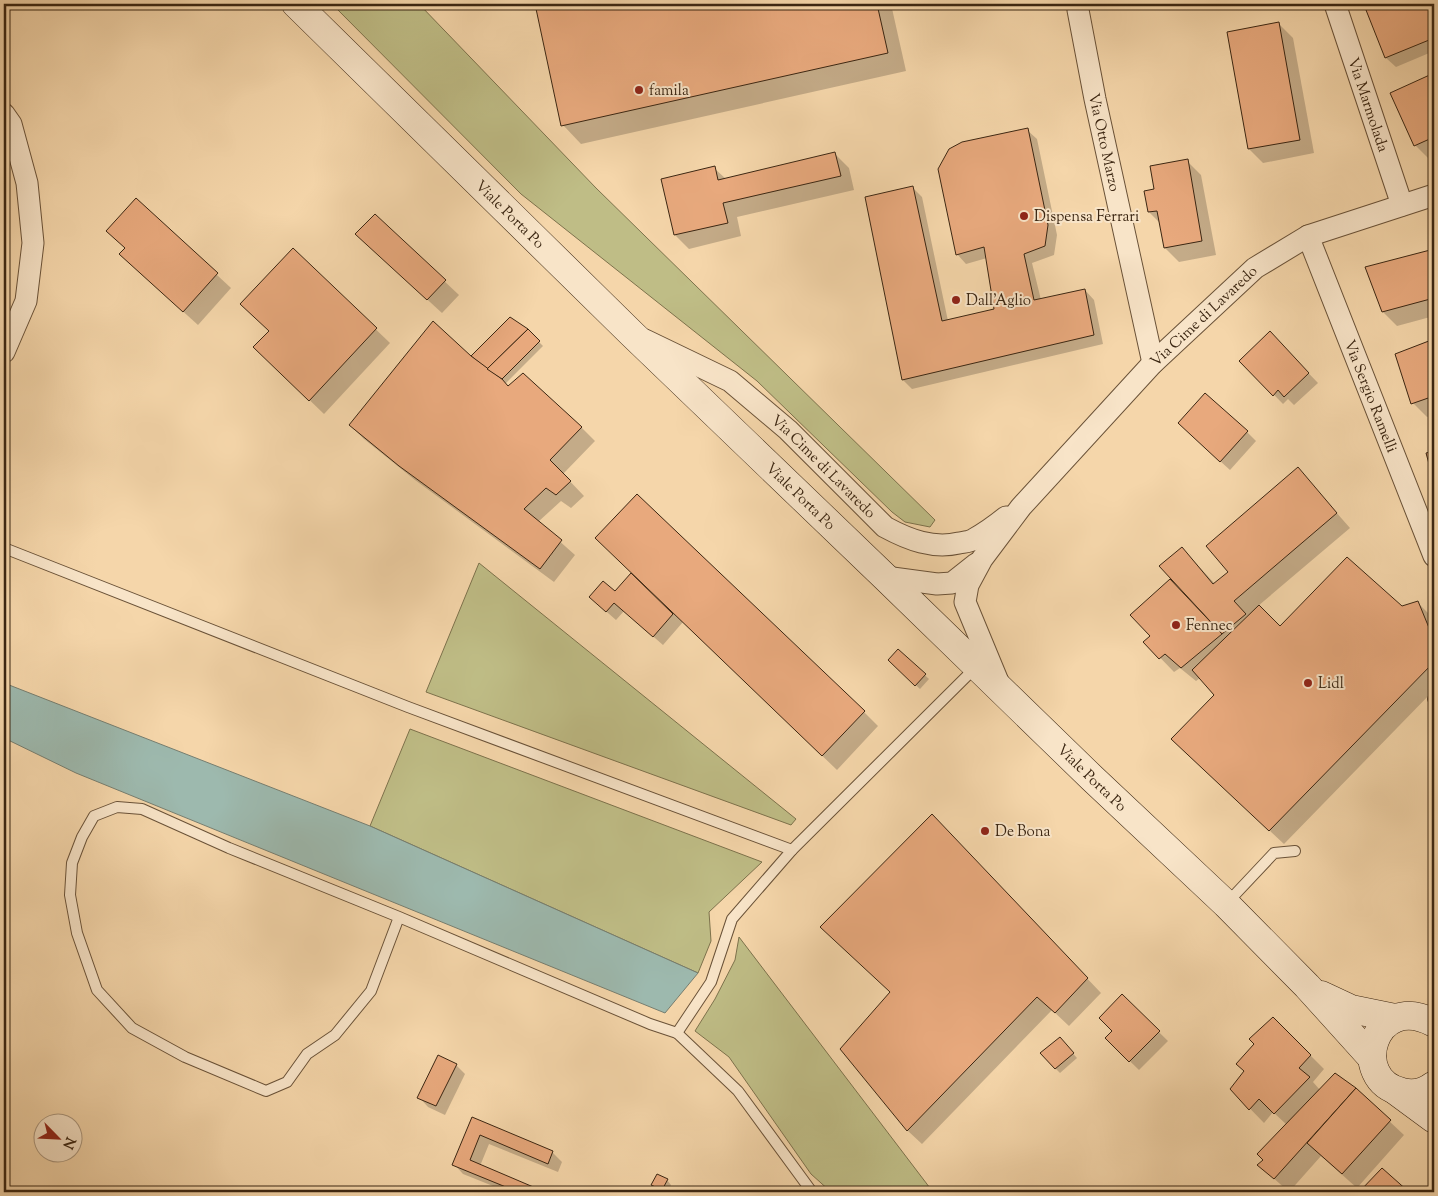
<svg xmlns="http://www.w3.org/2000/svg" width="1438" height="1196" font-family="'Sorts Mill Goudy',serif">
	<style>
		.green { fill: #bfbd86; stroke: #7d724c }
		.water { fill: #9db9ae; stroke: #767e70 }
		.shadow { fill: #0003 }
		.building { fill: #e8a97d; stroke: #3b2612 }
		.lines { fill: none; stroke-linecap: round; stroke-linejoin: round }
		.service-casing { stroke: #6a5238; stroke-width: 12 }
		.minor-casing { stroke: #6a5238; stroke-width: 23 }
		.secondary-casing { stroke: #3b2612; stroke-width: 29 }
		.service { stroke: #f8e4c8; stroke-width: 10 }
		.minor { stroke: #f8e4c8; stroke-width: 21 }
		.secondary { stroke: #f8e4c8; stroke-width: 28 }
		.poi-dot { fill: #8f2418; stroke: #f8e4c8; stroke-width: 2 }
		.labels { text-anchor: middle; stroke-width: 4; stroke-linejoin: round; paint-order: stroke }
		.poi-label { font-size: 15px; fill: #3b2612; stroke: #f8e4c8; text-anchor: start }
		.street-label { font-size: 15px; fill: #3b2612; stroke: #f8e4c8 }
	</style>
	<rect width="100%" height="100%" fill="#f5d6aa"/>
	<filter id="stains"><feTurbulence type="fractalNoise" baseFrequency=".004" numOctaves="4"/><feColorMatrix values="0 0 0 0 .2 0 0 0 0 .09 0 0 0 0 .02 0 0 0 .5 -.17"/></filter>
	<radialGradient id="worn" r=".72"><stop offset=".6" stop-color="#630" stop-opacity="0"/><stop offset="1" stop-color="#630" stop-opacity=".3"/></radialGradient>
	<!-- green -->
	<g class="green">
		<path d="M332,4H419L596,188L935,520L930,527L905,522L892,512L757,381L521,194Z"/>
		<path d="M479,563L796,819L791,825L426,692Z"/>
		<path d="M410,729L762,862L709,912L711,941L698,973L370,826Z"/>
		<path d="M739,937L933,1192H831L811,1174L729,1057L695,1031L715,999L735,960Z"/>
	</g>
	<!-- water -->
	<path class="water" d="M4,683L370,826L698,973L665,1013L76,773L4,738Z"/>
	<!-- shadow -->
	<g class="shadow">
		<path d="M536,4H891L906,71L581,144L563,125Z"/>
		<path d="M1384,4H1433L1434,8V51L1396,67L1386,58L1367,10Z"/>
		<path d="M1279,24L1293,38L1314,153L1263,163L1249,149Z"/>
		<path d="M1434,75V157L1429,159L1415,145L1392,94Z"/>
		<path d="M1027,130L1037,139L1057,235L1054,255L1032,263L1041,300L1085,290L1094,300L1103,344L912,389L903,380L913,188L922,197L948,321L996,310L987,258L966,264L957,254Z"/>
		<path d="M835,154L849,168L854,190L737,217L741,236L689,249L675,235L714,168L726,179Z"/>
		<path d="M1187,161L1201,175L1216,255L1179,262L1165,248L1161,224L1149,212L1156,190Z"/>
		<path d="M136,200L231,288L198,325L135,268L126,249Z"/>
		<path d="M375,216L459,295L442,313L371,248Z"/>
		<path d="M293,250L390,343L324,414L269,361L270,331Z"/>
		<path d="M1434,250V316L1397,326L1383,312L1366,268Z"/>
		<path d="M527,330L543,346L505,384L581,427L595,441L563,474L584,496L571,508L561,501L538,522L575,555L554,582L415,480L364,439L350,425L471,358Z"/>
		<path d="M1270,333L1318,383L1294,405L1288,399L1283,404L1241,361Z"/>
		<path d="M1434,340V414L1427,417L1413,403L1396,354Z"/>
		<path d="M1247,432L1256,441L1230,470L1189,433Z"/>
		<path d="M1298,469L1350,528L1258,606L1280,628L1402,607L1418,603L1432,617L1434,622V690L1284,844L1186,753L1216,695L1200,678L1196,681L1180,668L1174,672L1145,642L1151,636L1132,615L1172,579L1182,548L1215,584L1229,572Z"/>
		<path d="M632,574L864,712L878,726L837,770L683,622L663,645L624,611L616,620L600,606L615,593Z"/>
		<path d="M898,651L929,679L920,689L889,660Z"/>
		<path d="M946,830L1101,993L1069,1026L1052,1010L922,1144L908,1131L842,1049L891,993Z"/>
		<path d="M1122,996L1168,1041L1139,1070L1106,1038L1114,1031Z"/>
		<path d="M1273,1018L1324,1069L1313,1082L1320,1090L1335,1075L1355,1089L1404,1135L1357,1188L1321,1156L1289,1192L1259,1165L1265,1160L1287,1125L1273,1112L1264,1123L1231,1089L1245,1071L1256,1044Z"/>
		<path d="M1064,1043L1077,1058L1060,1073L1055,1068Z"/>
		<path d="M456,1065L465,1074L445,1115L428,1107L419,1097Z"/>
		<path d="M473,1119L552,1152L562,1162L558,1172L489,1144L480,1166L538,1190L540,1192H508L463,1174L454,1164Z"/>
		<path d="M667,1180L671,1185L668,1192L657,1189L653,1185Z"/>
	</g>
	<!-- building -->
	<g class="building">
		<path d="M535,4H877L888,53L561,126Z"/>
		<path d="M1380,4H1428L1434,19V38L1385,58L1366,10Z"/>
		<path d="M1279,22L1300,140L1248,149L1227,32Z"/>
		<path d="M1434,73V137L1414,146L1390,93Z"/>
		<path d="M1028,128L1048,225L1045,246L1024,254L1034,300L1085,289L1094,335L902,380L865,197L913,186L942,321L994,309L984,247L956,255L938,169L949,149L962,142Z"/>
		<path d="M835,152L841,176L723,203L728,223L674,235L661,179L715,166L718,180Z"/>
		<path d="M1188,159L1202,241L1164,248L1157,211L1148,212L1144,191L1154,189L1150,166Z"/>
		<path d="M136,198L218,273L183,312L119,254L125,248L106,231Z"/>
		<path d="M375,214L446,280L427,300L355,234Z"/>
		<path d="M293,248L377,328L309,401L253,347L269,331L240,304Z"/>
		<path d="M1434,249V298L1382,312L1365,267Z"/>
		<path d="M510,317L528,329L487,369L471,356Z"/>
		<path d="M433,321L471,356L502,379L508,386L523,373L582,427L550,460L571,481L556,495L546,488L524,509L562,540L540,569L399,466L349,425Z"/>
		<path d="M528,329L540,341L502,379L487,369Z"/>
		<path d="M1270,331L1309,373L1284,397L1278,390L1273,396L1239,361Z"/>
		<path d="M1434,339V396L1411,404L1395,354Z"/>
		<path d="M1205,393L1248,431L1220,462L1178,423Z"/>
		<path d="M1434,451V482L1426,453Z"/>
		<path d="M1298,467L1337,513L1234,601L1246,614L1222,634L1159,566L1182,547L1213,584L1228,572L1206,546Z"/>
		<path d="M637,494L865,711L822,756L595,538Z"/>
		<path d="M1347,557L1402,606L1418,601L1434,640V662L1269,831L1171,739L1214,695L1192,670L1259,605L1280,626Z"/>
		<path d="M631,573L673,614L653,637L614,603L606,612L589,597L603,581L615,591Z"/>
		<path d="M1170,579L1222,634L1181,668L1165,654L1159,659L1143,642L1150,636L1130,615Z"/>
		<path d="M898,649L926,674L915,686L888,660Z"/>
		<path d="M932,814L1088,978L1055,1013L1037,997L907,1131L840,1049L890,992L820,927Z"/>
		<path d="M1122,994L1160,1031L1129,1062L1105,1038L1112,1031L1099,1018Z"/>
		<path d="M1273,1017L1311,1055L1299,1068L1310,1077L1274,1114L1259,1099L1249,1110L1230,1089L1244,1071L1236,1064L1254,1044L1249,1039Z"/>
		<path d="M1060,1037L1074,1053L1055,1069L1040,1053Z"/>
		<path d="M438,1055L457,1064L436,1106L417,1098Z"/>
		<path d="M1335,1073L1356,1088L1274,1179L1257,1165L1263,1160L1257,1154Z"/>
		<path d="M1356,1088L1391,1120L1342,1174L1307,1143Z"/>
		<path d="M472,1117L553,1151L548,1164L480,1135L470,1160L538,1189L537,1192H518L452,1165Z"/>
		<path d="M1382,1168L1409,1192H1359Z"/>
		<path d="M657,1174L668,1179L662,1190L651,1185Z"/>
	</g>
	<g class="lines">
		<defs>
			<g id="service">
				<path d="M4,548L408,707L792,850"/>
				<path d="M1433,699L1434,698"/>
				<path d="M1227,903L1274,853L1295,851"/>
				<path d="M399,917L371,991L335,1035L307,1054L287,1082L266,1091L185,1057L132,1028L97,990L77,933L70,895L72,863L82,837L94,816L117,807L142,809L229,848L399,917L650,1024L677,1033L738,1091L812,1192"/>
				<path d="M677,1033L711,982L732,919L792,850L976,667"/>
			</g>
			<g id="minor">
				<path id="s1" d="M1335,4L1402,205"/>
				<path id="s2" d="M1078,10L1095,99L1153,363"/>
				<path d="M4,114L11,124L27,183L33,243L26,301L4,352"/>
				<path id="s3" d="M1308,236L1434,556"/>
				<path id="s4" d="M645,340L730,381L788,430L885,527C909,540 933,549 959,543C964,542 970,542 974,539C985,533 996,525 1006,517"/>
				<path d="M885,577L937,584L952,583L976,564"/>
				<path id="s5" d="M999,684L965,602L968,585L982,559L1021,507L1153,363L1255,268L1308,236L1434,195"/>
			</g>
			<g id="secondary">
				<path id="s6" d="M296,4L631,333L885,577L1092,778L1226,904L1307,986L1372,1058"/>
				<path d="M1321,995L1351,1009L1395,1018"/>
				<path d="M1434,1023C1373,990 1348,1080 1402,1092C1413,1095 1425,1092 1434,1085"/>
				<path d="M1396,1091L1434,1119"/>
			</g>
		</defs>
		<!-- service casing -->
		<use href="#service" class="service-casing"/>
		<!-- minor casing -->
		<use href="#minor" class="minor-casing"/>
		<!-- secondary casing -->
		<use href="#secondary" class="secondary-casing"/>
		<!-- service -->
		<use href="#service" class="service"/>
		<!-- minor -->
		<use href="#minor" class="minor"/>
		<!-- secondary -->
		<use href="#secondary" class="secondary"/>
	</g>
	<!-- markers -->
	<g class="poi-dot">
		<circle cx="639" cy="90" r="5"/>
		<circle cx="1024" cy="216" r="5"/>
		<circle cx="956" cy="300" r="5"/>
		<circle cx="1176" cy="625" r="5"/>
		<circle cx="1308" cy="683" r="5"/>
		<circle cx="985" cy="831" r="5"/>
	</g>
	<g class="labels">
		<!-- poi labels -->
		<g class="poi-label">
			<text x="649" y="95">famila</text>
			<text x="1034" y="221">Dispensa Ferrari</text>
			<text x="966" y="305">Dall'Aglio</text>
			<text x="1186" y="630">Fennec</text>
			<text x="1318" y="688">Lidl</text>
			<text x="995" y="836">De Bona</text>
		</g>
		<!-- street labels -->
		<g class="street-label">
			<text dy="5" stroke="none"><textPath href="#s1" startOffset="106">Via Marmolada</textPath></text>
			<text dy="5" stroke="none"><textPath href="#s2" startOffset="135">Via Otto Marzo</textPath></text>
			<text dy="5" stroke="none"><textPath href="#s6" startOffset="300">Viale Porta Po</textPath></text>
			<text dy="5" stroke="none"><textPath href="#s5" startOffset="465">Via Cime di Lavaredo</textPath></text>
			<text dy="5" stroke="none"><textPath href="#s3" startOffset="172">Via Sergio Ramelli</textPath></text>
			<text dy="5" stroke="none"><textPath href="#s4" startOffset="221">Via Cime di Lavaredo</textPath></text>
			<text dy="5" stroke="none"><textPath href="#s6" startOffset="705">Viale Porta Po</textPath></text>
			<text dy="5" stroke="none"><textPath href="#s6" startOffset="1110">Viale Porta Po</textPath></text>
		</g>
	</g>
	<!-- margin -->
	<rect width="1438" height="1196" fill="none" stroke="#f5d6aa" stroke-width="20"/>
	<rect x="5" y="5" width="1428" height="1186" fill="none" stroke="#3b2612" stroke-width="2.5"/>
	<rect x="10" y="10" width="1418" height="1176" fill="none" stroke="#3b2612"/>
	<!-- north arrow -->
	<g transform="translate(58 1138) rotate(114)"><circle r="24" fill="#f8e4c8" stroke="#ac987f"/>
	<path d="M0-4L9 19L0 12L-9 19Z" fill="#8f2418"/>
	<text y="-8" font-size="14" font-weight="bold" text-anchor="middle" fill="#3b2612">N</text>
	</g>
	<rect width="100%" height="100%" filter="url(#stains)"/>
	<rect width="100%" height="100%" fill="url(#worn)"/>
</svg>
